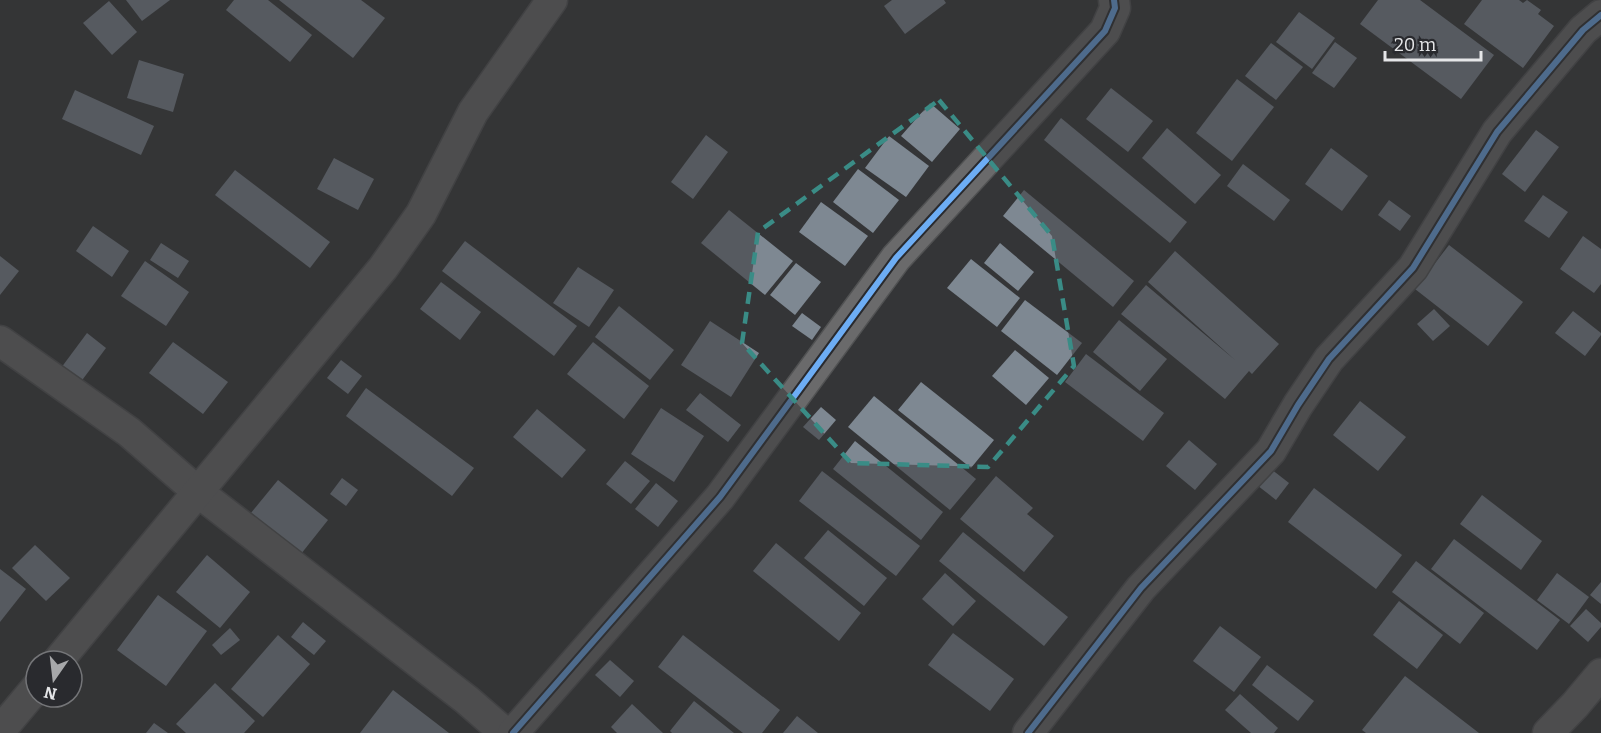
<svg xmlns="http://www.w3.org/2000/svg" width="1601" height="733" font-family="Bitter,serif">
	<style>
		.building { fill: #7e8892 }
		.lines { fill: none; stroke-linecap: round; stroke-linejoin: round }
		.street-casing { stroke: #515253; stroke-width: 33 }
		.street { stroke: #6a6a6b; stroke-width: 30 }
		.cycleway-casing { stroke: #292a2e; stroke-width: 10 }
		.cycleway { stroke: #6dadf4; stroke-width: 6 }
		.marked { fill: none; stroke: #3a8c86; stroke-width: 4.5; stroke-dasharray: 12 8; stroke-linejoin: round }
	</style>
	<rect width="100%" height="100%" fill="#343537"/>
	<!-- building -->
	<g class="building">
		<path d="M126,0H170L142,21Z"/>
		<path d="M234,0H268L312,35L290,62L226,10Z"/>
		<path d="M279,0H361L385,18L353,58Z"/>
		<path d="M892,0H944L946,3L905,34L884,6Z"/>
		<path d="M1378,0H1420L1494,55L1461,99L1360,24Z"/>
		<path d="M1482,0H1519L1523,3L1527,0L1541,10L1538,14L1554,26L1523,68L1464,24Z"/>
		<path d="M109,1L137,32L112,55L83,23Z"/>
		<path d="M1299,12L1335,38L1312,69L1276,42Z"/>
		<path d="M1335,42L1357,58L1334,88L1312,73Z"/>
		<path d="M1271,43L1303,67L1276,100L1245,76Z"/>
		<path d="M139,60L184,74L173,112L127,98Z"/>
		<path d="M1237,79L1274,107L1232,161L1196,133Z"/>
		<path d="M1111,88L1153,121L1128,152L1086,119Z"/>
		<path d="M75,90L154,126L141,155L62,119Z"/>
		<path d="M930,103L960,129L932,162L901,136Z"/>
		<path d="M1061,118L1187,222L1170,243L1044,140Z"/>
		<path d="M1167,128L1221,175L1195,204L1142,158Z"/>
		<path d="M1536,130L1559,147L1525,192L1502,174Z"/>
		<path d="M706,135L728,152L693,199L671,182Z"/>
		<path d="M889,136L929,166L906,197L865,168Z"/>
		<path d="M1331,148L1368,176L1342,211L1305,184Z"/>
		<path d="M334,158L374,179L358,210L317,189Z"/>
		<path d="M1243,164L1290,200L1274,221L1227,186Z"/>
		<path d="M858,169L899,200L873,233L833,202Z"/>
		<path d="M235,170L330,242L310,268L215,195Z"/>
		<path d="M1024,190L1134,281L1113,307L1003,216Z"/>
		<path d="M1543,195L1568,212L1549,238L1524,221Z"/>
		<path d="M1389,200L1411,216L1400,231L1378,215Z"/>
		<path d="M821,202L868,236L845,266L799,232Z"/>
		<path d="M729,210L793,261L765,295L701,243Z"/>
		<path d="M93,226L129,251L112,277L76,251Z"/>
		<path d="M1583,236L1601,249V284L1594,293L1560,269Z"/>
		<path d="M465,241L577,326L554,356L442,271Z"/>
		<path d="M161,243L189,261L178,278L150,260Z"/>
		<path d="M1000,243L1034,272L1018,291L984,263Z"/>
		<path d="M1449,245L1523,302L1488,346L1415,289Z"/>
		<path d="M1175,251L1279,344L1252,374L1249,371L1225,399L1121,314L1146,285L1235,360L1148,282Z"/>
		<path d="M0,256L19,271L0,295Z"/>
		<path d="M971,259L1020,298L997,327L947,288Z"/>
		<path d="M145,261L189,292L166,326L121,296Z"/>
		<path d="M796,263L821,282L795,315L770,295Z"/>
		<path d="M578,267L614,290L589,327L553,303Z"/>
		<path d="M441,282L481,312L460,340L420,309Z"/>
		<path d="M1025,300L1082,343L1057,375L1001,331Z"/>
		<path d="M619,306L674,350L650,380L595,337Z"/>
		<path d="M1434,309L1450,326L1433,341L1417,324Z"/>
		<path d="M1573,311L1601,333V335L1585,356L1555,333Z"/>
		<path d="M802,313L821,327L812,340L792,326Z"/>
		<path d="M1119,320L1167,359L1140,391L1093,352Z"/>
		<path d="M710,321L759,353L731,397L681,365Z"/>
		<path d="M87,333L106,348L80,383L61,368Z"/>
		<path d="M173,342L228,382L203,414L149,373Z"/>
		<path d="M593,342L649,386L624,419L567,374Z"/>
		<path d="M1015,350L1049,378L1026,405L992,376Z"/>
		<path d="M1086,354L1164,413L1143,441L1065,382Z"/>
		<path d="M341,360L362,376L348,394L327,378Z"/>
		<path d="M921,382L994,440L971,468L898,410Z"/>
		<path d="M366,388L474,468L452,496L346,416Z"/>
		<path d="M700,393L741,425L728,442L686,410Z"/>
		<path d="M874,396L976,479L950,510L848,427Z"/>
		<path d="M1360,401L1406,437L1378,471L1333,435Z"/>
		<path d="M821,407L836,420L819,440L803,427Z"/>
		<path d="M661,408L704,436L674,482L631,454Z"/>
		<path d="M537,409L586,450L562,478L513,437Z"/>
		<path d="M1189,440L1217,464L1195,490L1166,466Z"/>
		<path d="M855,441L943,512L921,540L833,469Z"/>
		<path d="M625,461L650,481L631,504L606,484Z"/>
		<path d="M1266,465L1289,483L1276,500L1253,482Z"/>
		<path d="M822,471L920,546L896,576L799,501Z"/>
		<path d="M996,476L1033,508L1027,514L1054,536L1024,572L960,519Z"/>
		<path d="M342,478L358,490L346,506L330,494Z"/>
		<path d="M278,480L328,520L297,559L246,519Z"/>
		<path d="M656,483L678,501L658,527L635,509Z"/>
		<path d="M1314,488L1402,555L1376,589L1288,522Z"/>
		<path d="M1482,495L1542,541L1521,570L1460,524Z"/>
		<path d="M828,530L887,578L864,606L804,558Z"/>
		<path d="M963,532L1068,617L1044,646L939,561Z"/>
		<path d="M1454,539L1560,620L1537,650L1431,569Z"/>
		<path d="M776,543L861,613L839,641L753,571Z"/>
		<path d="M35,545L70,578L46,601L12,568Z"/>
		<path d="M207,555L250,592L220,628L176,592Z"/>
		<path d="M1416,561L1484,613L1460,644L1392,592Z"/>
		<path d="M0,569L26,589L0,622Z"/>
		<path d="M945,573L976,601L953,626L922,599Z"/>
		<path d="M1557,573L1589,597L1569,624L1537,600Z"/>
		<path d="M1601,582V604L1590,595Z"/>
		<path d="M158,595L207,631L166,686L117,650Z"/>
		<path d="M1399,601L1443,635L1417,669L1373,635Z"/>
		<path d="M1586,609L1601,623V627L1588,642L1570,626Z"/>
		<path d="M303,622L326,641L314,655L291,637Z"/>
		<path d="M1220,626L1261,657L1234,692L1193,661Z"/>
		<path d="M230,628L240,640L221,655L212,645Z"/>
		<path d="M953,633L1014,679L990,711L928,665Z"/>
		<path d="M278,635L310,664L263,717L231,689Z"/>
		<path d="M683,635L780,710L762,733H743L658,667Z"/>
		<path d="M610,660L634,681L620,697L595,675Z"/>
		<path d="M1267,665L1314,701L1298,721L1252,685Z"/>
		<path d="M1405,676L1479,733H1366L1362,730Z"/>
		<path d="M215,683L255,721L244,733H186L176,724Z"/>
		<path d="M393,690L449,733H360Z"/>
		<path d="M1240,694L1278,728L1274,733H1251L1225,710Z"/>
		<path d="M694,701L734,733H672L670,731Z"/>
		<path d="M632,704L663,733H617L611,727Z"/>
		<path d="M797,716L818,733H783Z"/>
		<path d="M154,723L168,733H146Z"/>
	</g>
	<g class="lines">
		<defs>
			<g id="street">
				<path d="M0,341L129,432L198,492L467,700L505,733"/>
				<path d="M58,661L383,268L421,214L473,112L552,0"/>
				<path d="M0,731L36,688"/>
				<path d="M513,733L720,497L896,258L1105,31L1115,8L1114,0"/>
				<path d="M1028,733L1141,588L1271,451L1298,405L1329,359L1413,268L1497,132L1583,30L1601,15"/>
				<path d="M1548,733L1575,705L1601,674"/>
			</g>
		</defs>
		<!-- street casing -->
		<use href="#street" class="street-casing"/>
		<!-- street -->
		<use href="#street" class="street"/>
		<defs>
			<g id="cycleway">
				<path d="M513,733L720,497L896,258L1105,31L1115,8L1114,0"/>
				<path d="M1028,733L1141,588L1271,451L1298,405L1329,359L1413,268L1497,132L1583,30L1601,15"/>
			</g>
		</defs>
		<!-- cycleway casing -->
		<use href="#cycleway" class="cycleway-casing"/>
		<!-- cycleway -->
		<use href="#cycleway" class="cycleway"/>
	</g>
	<!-- marked area -->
	<path d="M0 0H1601V733H0ZM939,100L1052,236L1074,366L988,467L851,463L742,343L758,232Z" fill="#343537" fill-opacity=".55" fill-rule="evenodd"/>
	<path class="marked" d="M939,100L1052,236L1074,366L988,467L851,463L742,343L758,232Z"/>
	<!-- north arrow -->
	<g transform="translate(54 679) rotate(194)"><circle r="28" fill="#292a2e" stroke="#747578" stroke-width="1.5"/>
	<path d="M0-4.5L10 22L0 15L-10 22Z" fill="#a7a8aa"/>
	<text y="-9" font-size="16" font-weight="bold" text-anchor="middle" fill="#e5e6e8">N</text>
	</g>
	<!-- scale -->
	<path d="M1385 51v9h96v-9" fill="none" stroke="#e5e6e8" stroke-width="3"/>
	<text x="1394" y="51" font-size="18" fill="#e5e6e8" stroke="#292a2e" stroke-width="4.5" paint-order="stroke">20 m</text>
</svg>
